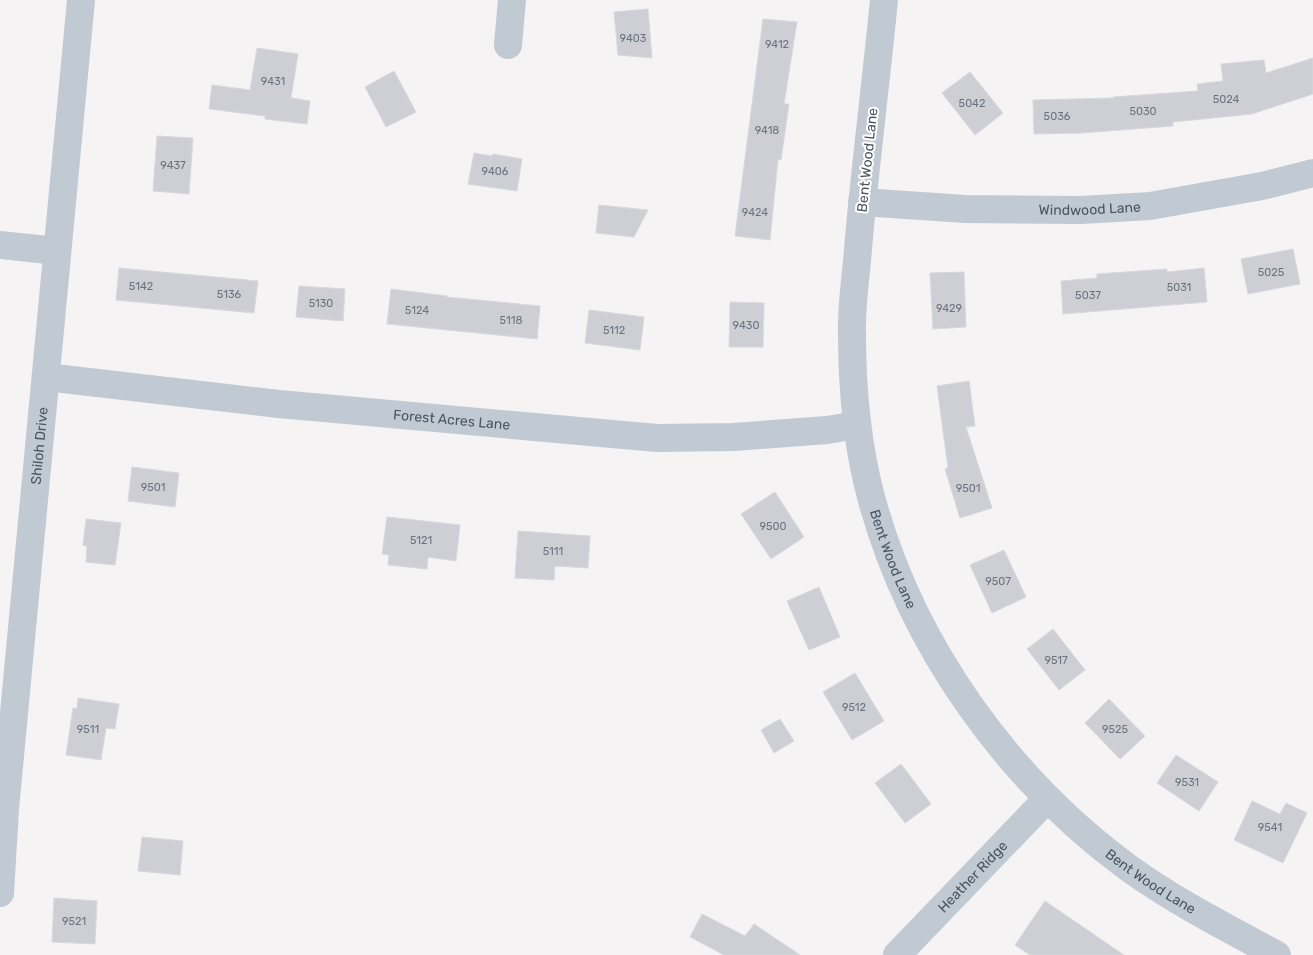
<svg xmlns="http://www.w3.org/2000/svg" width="1313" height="955" font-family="Rubik,sans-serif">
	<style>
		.building { fill: #cdcfd5; stroke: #d7d9de }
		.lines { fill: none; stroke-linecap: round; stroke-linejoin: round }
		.street { stroke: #c1cad2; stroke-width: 28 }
		.labels { text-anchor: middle; stroke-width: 4; stroke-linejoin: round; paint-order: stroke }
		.number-label { font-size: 11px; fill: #6b747e }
		.street-label { font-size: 14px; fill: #4a5661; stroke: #fff }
	</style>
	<rect width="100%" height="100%" fill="#f5f3f3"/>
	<!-- building -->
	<g class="building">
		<path d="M648,9L652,58L618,55L614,12Z"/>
		<path d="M763,19L797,22L784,104H789L781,160L778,159L770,240L735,236Z"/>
		<path d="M257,48L298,54L291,98L310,101L307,124L265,119V116L209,109L212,85L250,90Z"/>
		<path d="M1313,58V94L1252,114L1173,122V126L1082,133L1034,134L1033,100L1113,98V97L1198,91L1197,84L1223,81L1221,64L1264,60L1266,73Z"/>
		<path d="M394,71L416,112L386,127L365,87Z"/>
		<path d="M970,72L1003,113L975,135L942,93Z"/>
		<path d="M157,136L193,138L189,194L153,191Z"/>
		<path d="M474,153L492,156L493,154L522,159L517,191L468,184Z"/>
		<path d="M599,205L648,210L634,237L596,233Z"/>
		<path d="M1293,249L1300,284L1248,294L1241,259Z"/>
		<path d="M119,268L258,281L254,313L116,300Z"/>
		<path d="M1204,268L1207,302L1063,314L1061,281L1097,278V274L1167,269V272Z"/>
		<path d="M964,272L966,327L933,329L930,273Z"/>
		<path d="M299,286L345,289L343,321L296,317Z"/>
		<path d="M391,289L447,296V297L540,306L537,339L387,324Z"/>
		<path d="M730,302L764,303L763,347H729Z"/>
		<path d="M589,310L644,317L640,350L585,343Z"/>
		<path d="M969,381L975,426L966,427L992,508L960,518L945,469L948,468L937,386Z"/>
		<path d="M132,467L179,473L175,507L128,501Z"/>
		<path d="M775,492L804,537L771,559L741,514Z"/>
		<path d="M387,517L460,525L456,561L428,557L427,569L388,565L389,555L382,554Z"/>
		<path d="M86,519L121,523L115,565L86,562L87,546L83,545Z"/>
		<path d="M518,531L590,536L588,568L555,566L554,580L515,578Z"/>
		<path d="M1004,550L1026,597L992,613L970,565Z"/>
		<path d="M819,587L840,637L809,650L787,601Z"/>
		<path d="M1053,629L1085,670L1059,690L1027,649Z"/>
		<path d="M855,673L884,721L852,740L823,692Z"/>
		<path d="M78,698L119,704L115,729L106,728L101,760L66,755L73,708L77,709Z"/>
		<path d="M1109,699L1145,736L1120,759L1085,723Z"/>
		<path d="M780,719L794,741L774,753L761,730Z"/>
		<path d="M1176,755L1218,782L1199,811L1157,783Z"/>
		<path d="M901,764L931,804L905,823L875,783Z"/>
		<path d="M1252,801L1280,814L1286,803L1307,813L1283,863L1234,840Z"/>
		<path d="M142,837L183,841L180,875L138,871Z"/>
		<path d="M54,898L97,901L95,944L52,942Z"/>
		<path d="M1045,901L1124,955H1030L1015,945Z"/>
		<path d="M702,914L745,936L754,924L800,955H724L690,937Z"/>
	</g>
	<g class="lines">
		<!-- street -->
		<g class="street">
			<path id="s1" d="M884,0C876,83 865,166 858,249C856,277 851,306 852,334C852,389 857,444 871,497C911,645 1007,779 1130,869C1176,902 1227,928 1277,955"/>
			<path d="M508,45L512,0"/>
			<path id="s2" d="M862,202L965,209L1081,210L1150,206L1262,186L1313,173"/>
			<path d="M0,245L57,251"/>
			<path id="s3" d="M46,377L279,404L657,438L733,437L827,430L857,425"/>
			<path id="s4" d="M0,893L5,809L81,0"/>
			<path id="s5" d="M897,955L1047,799"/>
		</g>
	</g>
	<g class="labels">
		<!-- number labels -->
		<g class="number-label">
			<text x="633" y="42">9403</text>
			<text x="777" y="48">9412</text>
			<text x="273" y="85">9431</text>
			<text x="1226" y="103">5024</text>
			<text x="972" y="107">5042</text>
			<text x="1143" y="115">5030</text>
			<text x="1057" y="120">5036</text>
			<text x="767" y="134">9418</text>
			<text x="173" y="169">9437</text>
			<text x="495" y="175">9406</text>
			<text x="755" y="216">9424</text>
			<text x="1271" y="276">5025</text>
			<text x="141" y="290">5142</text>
			<text x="1179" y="291">5031</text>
			<text x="229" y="298">5136</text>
			<text x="1088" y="299">5037</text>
			<text x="321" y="307">5130</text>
			<text x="949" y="312">9429</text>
			<text x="417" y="314">5124</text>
			<text x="511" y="324">5118</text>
			<text x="746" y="329">9430</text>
			<text x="614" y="334">5112</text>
			<text x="153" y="491">9501</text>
			<text x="968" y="492">9501</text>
			<text x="773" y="530">9500</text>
			<text x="421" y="544">5121</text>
			<text x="553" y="555">5111</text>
			<text x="998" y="585">9507</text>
			<text x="1056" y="664">9517</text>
			<text x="854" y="711">9512</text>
			<text x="88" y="733">9511</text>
			<text x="1115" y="733">9525</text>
			<text x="1187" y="786">9531</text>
			<text x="1270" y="831">9541</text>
			<text x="74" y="925">9521</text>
		</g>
		<!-- street labels -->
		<g class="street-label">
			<text transform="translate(867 160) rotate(-84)" y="5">Bent Wood Lane</text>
			<text dy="5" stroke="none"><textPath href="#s2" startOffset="228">Windwood Lane</textPath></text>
			<text dy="5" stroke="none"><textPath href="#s3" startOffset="408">Forest Acres Lane</textPath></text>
			<text dy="5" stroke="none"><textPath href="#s4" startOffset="449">Shiloh Drive</textPath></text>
			<text dy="5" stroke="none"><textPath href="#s1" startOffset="566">Bent Wood Lane</textPath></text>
			<text dy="5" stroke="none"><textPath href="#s5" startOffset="109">Heather Ridge</textPath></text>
			<text dy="5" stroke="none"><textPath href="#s1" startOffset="986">Bent Wood Lane</textPath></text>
		</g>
	</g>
</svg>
